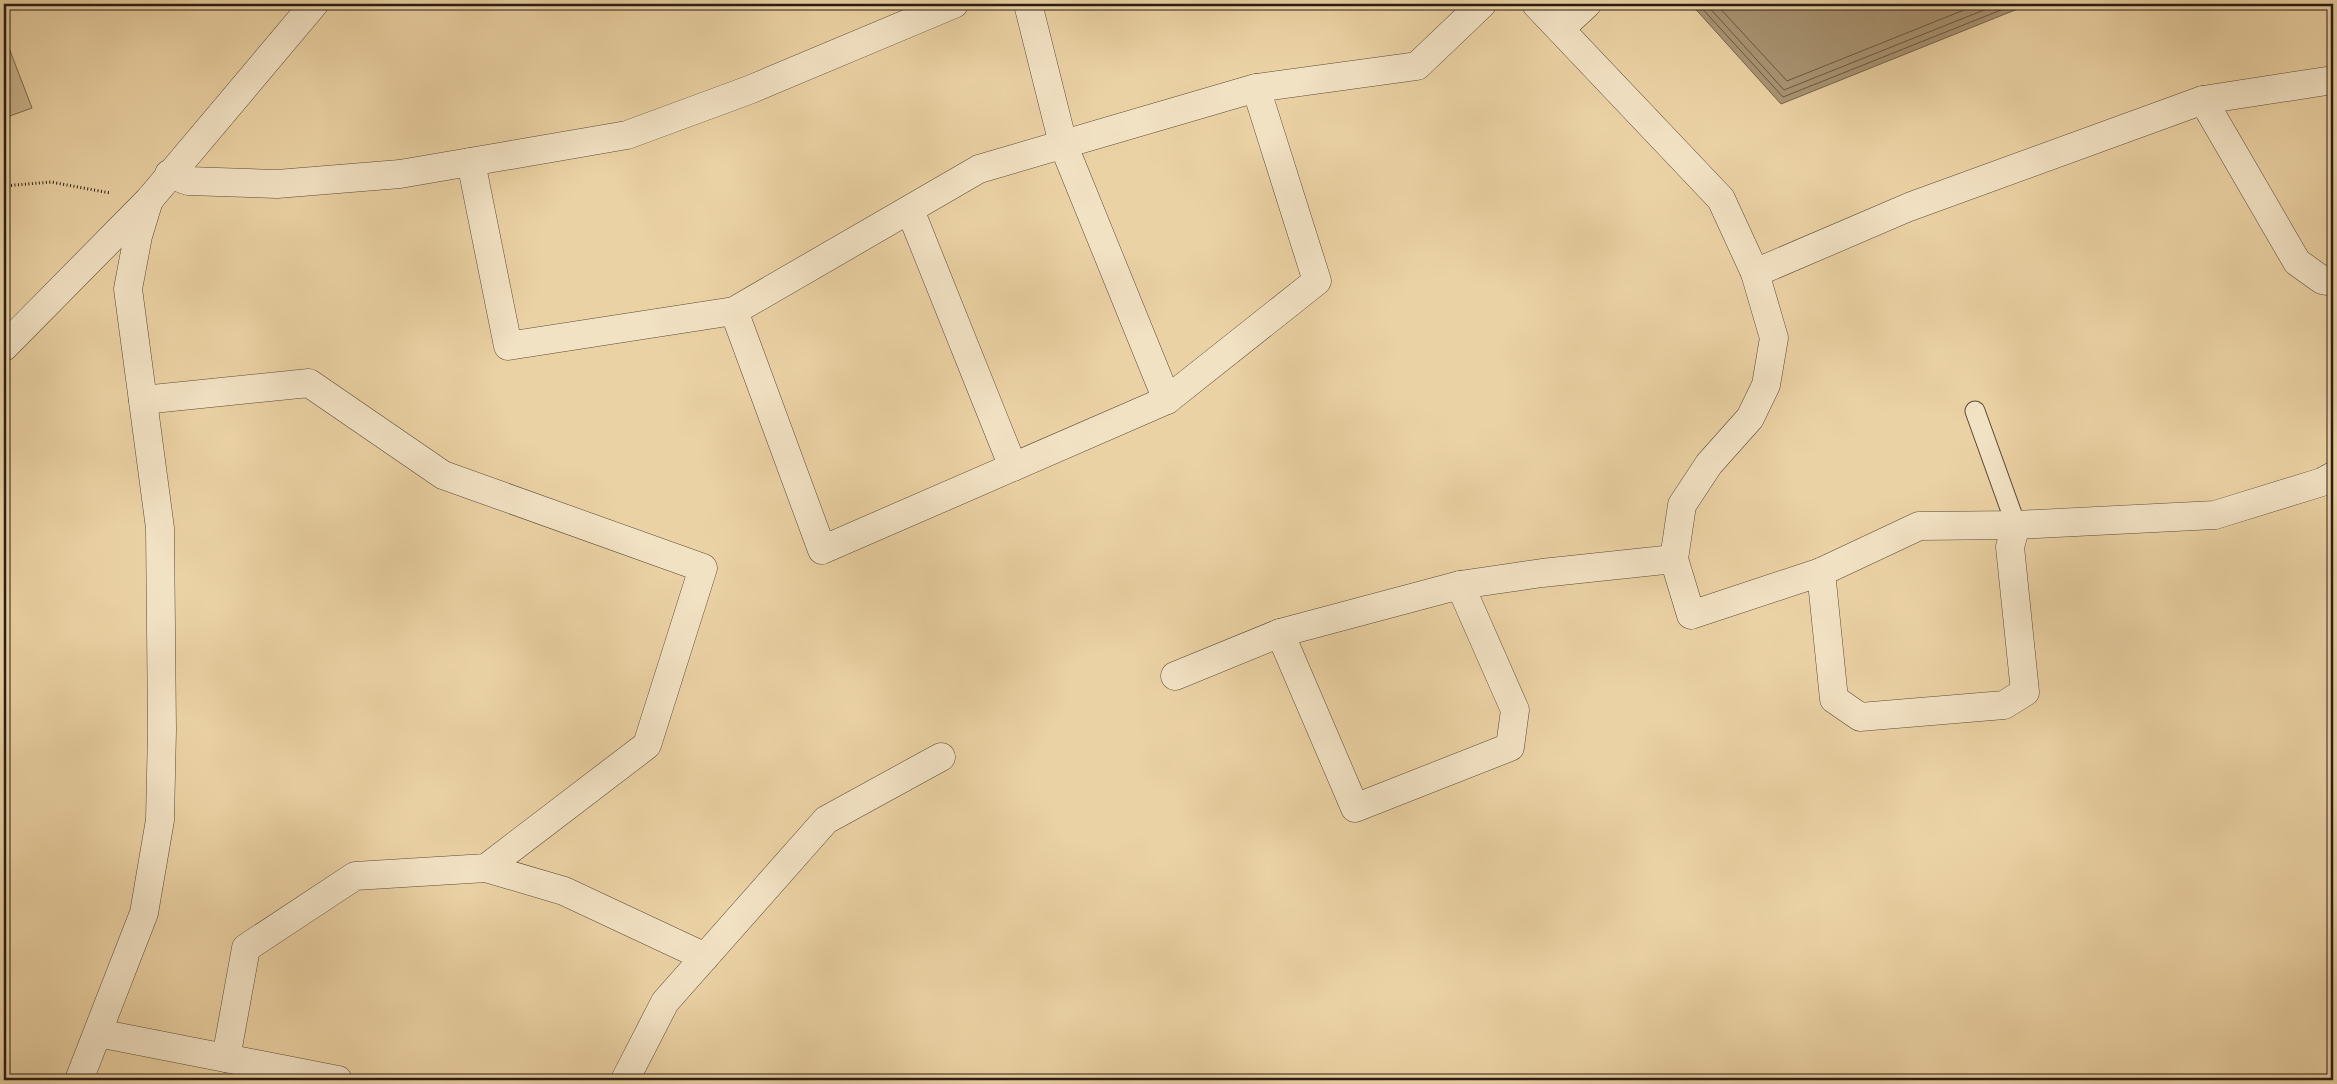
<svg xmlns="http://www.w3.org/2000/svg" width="2337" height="1084" font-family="'EB Garamond',serif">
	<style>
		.green { fill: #cab38b; stroke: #7a684f }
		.water { fill: #a99473; stroke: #76644d }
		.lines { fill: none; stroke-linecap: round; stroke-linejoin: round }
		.shore { stroke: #6a5843; stroke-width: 1 }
		.service-casing { stroke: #5a4a37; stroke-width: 21 }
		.minor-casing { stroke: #5a4a37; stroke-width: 29 }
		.path { stroke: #2a1d13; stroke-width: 3; stroke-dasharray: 1 2.5; stroke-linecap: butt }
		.service { stroke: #f2e2c4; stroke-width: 19 }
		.minor { stroke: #f2e2c4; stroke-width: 28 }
	</style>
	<rect width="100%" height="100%" fill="#ebd2a4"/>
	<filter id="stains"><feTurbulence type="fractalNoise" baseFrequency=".004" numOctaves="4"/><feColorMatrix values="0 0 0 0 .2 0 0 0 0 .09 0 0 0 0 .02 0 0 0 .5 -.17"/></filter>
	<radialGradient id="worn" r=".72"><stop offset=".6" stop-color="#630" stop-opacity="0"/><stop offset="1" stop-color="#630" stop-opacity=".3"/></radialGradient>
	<!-- green -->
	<path class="green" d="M4,35L32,108L4,118Z"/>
	<!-- water -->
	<path class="water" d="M1691,4H2030L1781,104Z"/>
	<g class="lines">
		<!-- shore -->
		<g class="shore">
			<path d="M1698,4L1783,97L2016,4"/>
			<path d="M1706,4L1784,90L1999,4"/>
			<path d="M1716,4L1787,81L1979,4"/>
		</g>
		<defs>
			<path id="service" d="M1975,411L2016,525"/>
			<g id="minor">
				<path d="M1028,4L1063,144L1167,400"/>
				<path d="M1536,4L1721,199L1755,273L1774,338L1766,385L1750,418L1709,464L1682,505L1674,559L1691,615L1821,572L1919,526L2016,525L2215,515L2322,482L2333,476"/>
				<path d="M1560,29L1587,4"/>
				<path d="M2203,100L2297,262L2322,280L2333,282"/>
				<path d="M471,162L508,346L734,311L979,169L1256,88L1417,66L1482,4"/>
				<path d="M169,174L188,181L277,184L400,174L627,135L749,90L954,4"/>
				<path d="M910,210L1013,467"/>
				<path d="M1755,273L1909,207L2203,100L2333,80"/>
				<path d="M734,311L822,550L1167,400L1317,281L1256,88"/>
				<path d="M4,347L149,200L314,4"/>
				<path d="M143,400L309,383L443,475L703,568L647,745L486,868L355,876L246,948L226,1058"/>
				<path d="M1821,572L1834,699L1860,717L2004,705L2025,692L2010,547L2016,525"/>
				<path d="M1280,633L1355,808L1510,747L1515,710L1460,585"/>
				<path d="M1175,676L1280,633L1460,585L1542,573L1674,559"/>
				<path d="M486,868L564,891L705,957"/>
				<path d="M98,1033L338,1080"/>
				<path d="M79,1080L144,913L160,820L162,730L160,528L128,289L138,236L149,200"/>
				<path d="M625,1080L665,1002L826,820L941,757"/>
			</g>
		</defs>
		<!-- service casing -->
		<use href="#service" class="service-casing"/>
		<!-- minor casing -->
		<use href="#minor" class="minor-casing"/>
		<!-- path -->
		<path class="path" d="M4,186L51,182L110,193"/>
		<!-- service -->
		<use href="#service" class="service"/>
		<!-- minor -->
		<use href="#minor" class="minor"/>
	</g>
	<!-- margin -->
	<rect width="2337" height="1084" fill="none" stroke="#ebd2a4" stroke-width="20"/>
	<rect x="5" y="5" width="2327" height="1074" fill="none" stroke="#2a1d13" stroke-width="2.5"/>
	<rect x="10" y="10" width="2317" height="1064" fill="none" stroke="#2a1d13"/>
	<rect width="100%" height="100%" filter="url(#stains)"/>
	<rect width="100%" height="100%" fill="url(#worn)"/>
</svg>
